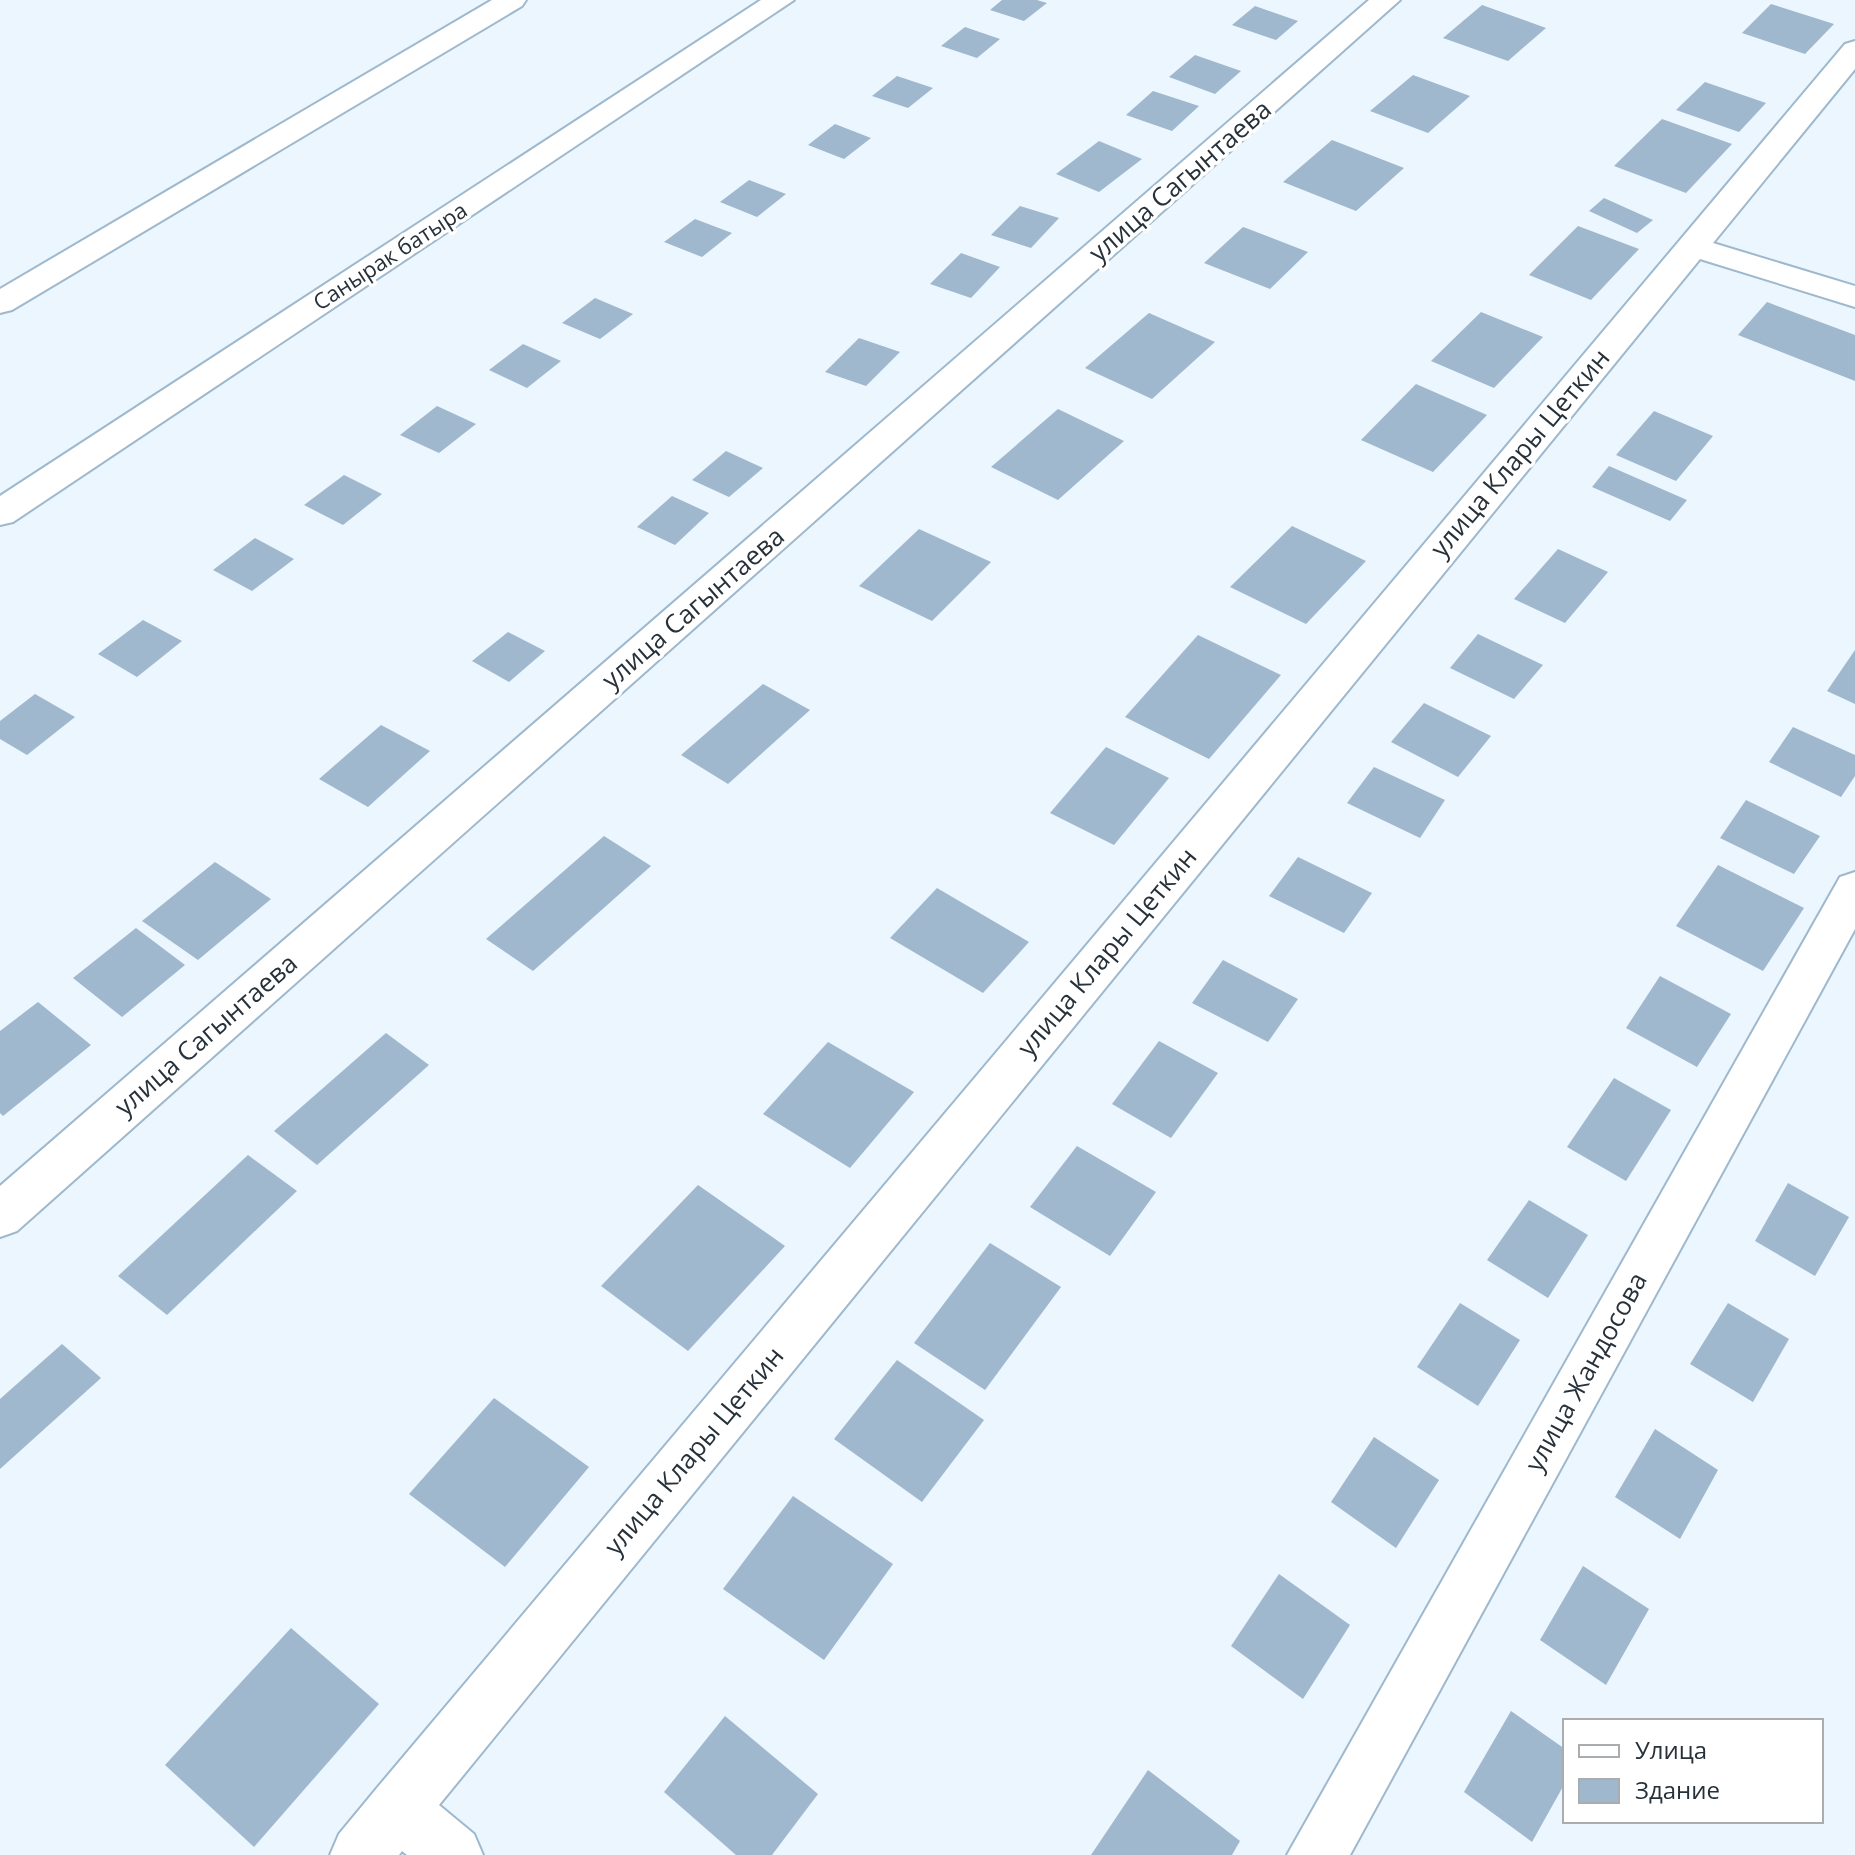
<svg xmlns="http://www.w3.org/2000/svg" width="1855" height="1855" font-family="'Open Sans',sans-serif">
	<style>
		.building { fill: #9fb8ce }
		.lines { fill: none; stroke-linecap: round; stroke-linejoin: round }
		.minor-casing { stroke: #9eb8cd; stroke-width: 4 }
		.minor { fill: #fff; fill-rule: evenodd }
		.labels { text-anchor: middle; stroke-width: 7; stroke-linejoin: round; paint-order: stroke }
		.far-street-label { font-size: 22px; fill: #273139; stroke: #fff }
		.street-label { font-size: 26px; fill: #273139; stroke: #fff }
	</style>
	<rect width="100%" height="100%" fill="#ebf6ff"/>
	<!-- building -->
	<g class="building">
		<path d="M1002,0H1037L1047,3L1024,21L990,10Z"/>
		<path d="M1771,4L1834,24L1805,54L1742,33Z"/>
		<path d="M1482,5L1546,28L1508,61L1443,38Z"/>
		<path d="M1255,6L1298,21L1276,40L1232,25Z"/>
		<path d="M965,27L1000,39L977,58L941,46Z"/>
		<path d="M1195,55L1241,71L1215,94L1169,77Z"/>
		<path d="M1413,75L1470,96L1428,133L1370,111Z"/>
		<path d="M897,76L933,88L908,108L872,96Z"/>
		<path d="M1705,82L1766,103L1739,132L1676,110Z"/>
		<path d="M1153,91L1199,106L1172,131L1126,115Z"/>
		<path d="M1662,119L1732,144L1686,193L1614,166Z"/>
		<path d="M835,124L871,138L844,159L808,145Z"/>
		<path d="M1332,140L1404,168L1356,211L1283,182Z"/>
		<path d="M1099,141L1142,159L1099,192L1056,174Z"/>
		<path d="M749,180L786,194L757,217L720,202Z"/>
		<path d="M1604,198L1653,220L1637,233L1589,211Z"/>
		<path d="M1020,206L1059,218L1031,248L991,235Z"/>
		<path d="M695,219L732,233L702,257L664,242Z"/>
		<path d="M1578,226L1639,249L1591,300L1529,275Z"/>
		<path d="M1243,227L1246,228L1308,252L1270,289L1204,263Z"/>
		<path d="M961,253L1000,267L971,298L930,284Z"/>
		<path d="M595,298L633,314L600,339L562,323Z"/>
		<path d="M1767,302L1855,335V381L1738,335Z"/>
		<path d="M1481,312L1543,337L1494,388L1431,361Z"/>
		<path d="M1149,313L1215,342L1152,399L1085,368Z"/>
		<path d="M859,338L900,352L866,386L825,372Z"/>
		<path d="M523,344L561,361L527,388L489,370Z"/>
		<path d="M1416,384L1487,415L1433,472L1361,440Z"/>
		<path d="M437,406L476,424L439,453L400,435Z"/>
		<path d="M1058,409L1124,441L1058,500L991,467Z"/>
		<path d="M1654,411L1713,436L1676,481L1616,455Z"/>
		<path d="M726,451L763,468L729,497L692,480Z"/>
		<path d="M1609,466L1687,500L1670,521L1592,487Z"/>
		<path d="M344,475L382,494L343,525L304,505Z"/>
		<path d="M672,496L709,513L675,545L637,527Z"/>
		<path d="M1292,526L1366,561L1306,624L1230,587Z"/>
		<path d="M919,529L991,562L932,621L859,586Z"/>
		<path d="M255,538L294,559L252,591L213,570Z"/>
		<path d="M1558,549L1608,572L1565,623L1514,599Z"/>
		<path d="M143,620L182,641L137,677L98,654Z"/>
		<path d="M508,632L545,651L509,682L472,661Z"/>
		<path d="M1478,634L1543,665L1514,699L1450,668Z"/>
		<path d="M1198,635L1281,675L1209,759L1125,717Z"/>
		<path d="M1855,650V704L1827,691Z"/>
		<path d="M763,684L810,710L728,784L681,755Z"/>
		<path d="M35,694L75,717L27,755L0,739V721Z"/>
		<path d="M1424,703L1491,736L1458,777L1391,742Z"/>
		<path d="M381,725L430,751L368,807L319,779Z"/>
		<path d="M1793,727L1855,755V776L1841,797L1769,762Z"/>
		<path d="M1106,747L1169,778L1114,845L1050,813Z"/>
		<path d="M1374,767L1445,800L1420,838L1347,803Z"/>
		<path d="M1746,800L1820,836L1794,874L1720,838Z"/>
		<path d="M604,836L651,866L533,971L486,939Z"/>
		<path d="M1298,857L1372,893L1344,933L1269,896Z"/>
		<path d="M215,862L271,899L198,960L142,921Z"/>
		<path d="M1718,865L1804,908L1763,971L1676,926Z"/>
		<path d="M937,888L1029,942L983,993L890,938Z"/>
		<path d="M136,928L185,965L122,1017L73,978Z"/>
		<path d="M1223,960L1298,999L1268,1042L1192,1003Z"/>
		<path d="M1660,976L1731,1014L1697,1067L1626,1028Z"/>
		<path d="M38,1002L91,1045L3,1116L0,1113V1031Z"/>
		<path d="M386,1033L429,1065L317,1165L274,1131Z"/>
		<path d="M1159,1041L1218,1073L1171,1138L1112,1104Z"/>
		<path d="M828,1042L914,1092L850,1168L763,1114Z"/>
		<path d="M1614,1078L1671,1110L1626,1181L1567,1147Z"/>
		<path d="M1077,1146L1156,1192L1110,1256L1030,1207Z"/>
		<path d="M248,1155L297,1191L167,1315L118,1276Z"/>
		<path d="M1788,1183L1849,1217L1815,1276L1755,1241Z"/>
		<path d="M698,1185L785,1246L688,1351L601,1286Z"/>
		<path d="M1529,1200L1588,1235L1548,1298L1487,1260Z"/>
		<path d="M990,1243L1061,1287L985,1390L914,1343Z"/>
		<path d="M1460,1303L1520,1340L1478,1406L1417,1367Z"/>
		<path d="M1728,1303L1789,1339L1753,1402L1690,1364Z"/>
		<path d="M62,1344L101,1378L0,1469V1399Z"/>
		<path d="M897,1360L984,1420L922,1502L834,1439Z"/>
		<path d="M494,1398L589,1467L505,1567L409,1494Z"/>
		<path d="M1655,1429L1718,1470L1680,1539L1615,1497Z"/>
		<path d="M1374,1437L1439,1480L1396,1548L1331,1502Z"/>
		<path d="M793,1496L893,1564L824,1660L723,1589Z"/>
		<path d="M1583,1566L1649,1609L1606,1685L1540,1640Z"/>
		<path d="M1279,1574L1350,1625L1303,1699L1231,1646Z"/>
		<path d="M291,1628L379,1704L254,1847L165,1765Z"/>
		<path d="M1511,1711L1565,1749V1783L1532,1842L1464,1792Z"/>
		<path d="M725,1716L818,1794L772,1855H736L664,1792Z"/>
		<path d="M1148,1770L1240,1841L1232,1855H1091Z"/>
	</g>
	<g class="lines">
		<defs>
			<g id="minor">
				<path d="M492,0H526L522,6L12,310L0,313V289Z"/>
				<path d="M761,0H794L13,522L0,525V496Z"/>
				<path d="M1369,0H1400L17,1231L0,1237V1186Z"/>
				<path d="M1855,41V69L1713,243L1855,286V307L1700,259L439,1805L474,1834L483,1855H407L402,1851L399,1855H330L339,1834L377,1788L1845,44Z"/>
				<path d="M1855,872V929L1350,1855H1287L1840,877Z"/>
			</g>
		</defs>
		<!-- minor casing -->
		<use href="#minor" class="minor-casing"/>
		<!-- minor -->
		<use href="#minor" class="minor"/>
	</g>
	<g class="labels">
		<!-- far-street labels -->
		<g class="far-street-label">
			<text transform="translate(390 256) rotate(-33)" y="8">Санырак батыра</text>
		</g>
		<!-- street labels -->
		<g class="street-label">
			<text transform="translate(1180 181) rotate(-41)" y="9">улица Сагынтаева</text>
			<text transform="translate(1520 453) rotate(-50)" y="9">улица Клары Цеткин</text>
			<text transform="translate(693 608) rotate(-41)" y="9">улица Сагынтаева</text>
			<text transform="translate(1107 952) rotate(-50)" y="9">улица Клары Цеткин</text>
			<text transform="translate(206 1035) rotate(-41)" y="9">улица Сагынтаева</text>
			<text transform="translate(1586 1372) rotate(-61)" y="9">улица Жандосова</text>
			<text transform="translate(694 1451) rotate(-50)" y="9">улица Клары Цеткин</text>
		</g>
	</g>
	<!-- legend -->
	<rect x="1563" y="1719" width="260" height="104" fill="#ffffff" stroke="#a9adb0" stroke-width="2"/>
	<rect x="1579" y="1745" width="40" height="12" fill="#ffffff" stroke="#a9adb0" stroke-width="2"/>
	<text x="1635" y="1759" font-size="24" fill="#273139">Улица</text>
	<rect x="1579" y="1779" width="40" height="24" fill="#9fb8ce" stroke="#a9adb0" stroke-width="2"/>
	<text x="1635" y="1799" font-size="24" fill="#273139">Здание</text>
</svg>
